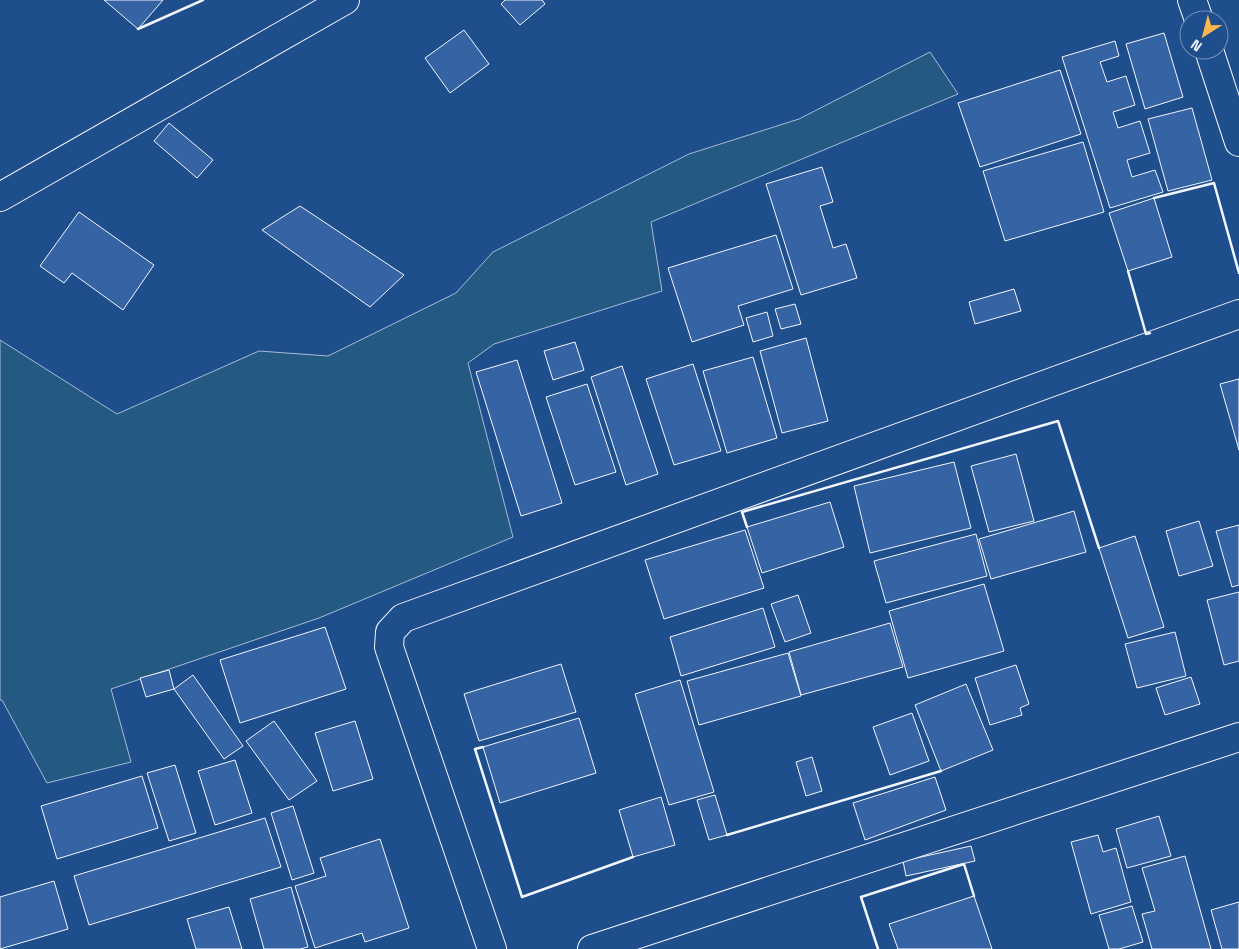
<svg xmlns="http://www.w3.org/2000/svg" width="1239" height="949" font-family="'Space Grotesk',sans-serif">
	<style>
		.green { fill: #245a82; stroke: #a8bbd7 }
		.building { fill: #3563a3; stroke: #f2f6ff }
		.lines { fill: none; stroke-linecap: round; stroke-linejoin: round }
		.minor-casing { stroke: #f2f6ff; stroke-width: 30 }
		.minor { stroke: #1f4e8c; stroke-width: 28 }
		.wall { stroke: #f2f6ff; stroke-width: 2.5 }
	</style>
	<rect width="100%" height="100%" fill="#1f4e8c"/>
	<!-- green -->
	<path class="green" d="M930,52L958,94L651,222L662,291L494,344L468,363L513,537L319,618L111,689L131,762L47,783L2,700H0V340L117,414L259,351L328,356L456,293L493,252L689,154L799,119Z"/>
	<!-- building -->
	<g class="building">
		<path d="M104,0H163L138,29Z"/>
		<path d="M505,0H542L545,4L520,25L501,4Z"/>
		<path d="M464,30L489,64L450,93L425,58Z"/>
		<path d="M1164,33L1183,97L1145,109L1126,44Z"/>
		<path d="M1115,41L1119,56L1100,62L1107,82L1126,76L1135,105L1113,112L1118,128L1140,121L1150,153L1127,160L1132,177L1155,170L1163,192L1110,208L1062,57Z"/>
		<path d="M1060,70L1081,134L980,167L958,103Z"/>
		<path d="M1192,108L1212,180L1168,191L1148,119Z"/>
		<path d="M169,123L213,160L197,178L154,141Z"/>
		<path d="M1083,142L1104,212L1005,241L983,171Z"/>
		<path d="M822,167L833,202L820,206L833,248L846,244L857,278L801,295L766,184Z"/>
		<path d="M1154,198L1172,257L1128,271L1109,213Z"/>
		<path d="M300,206L404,275L370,307L262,230Z"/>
		<path d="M79,212L154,265L123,310L72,273L64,283L40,266Z"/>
		<path d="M776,235L793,289L738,306L744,325L692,342L668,268Z"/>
		<path d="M1014,289L1021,311L975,324L969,302Z"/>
		<path d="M795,304L801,324L781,329L775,309Z"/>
		<path d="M767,312L773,336L753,342L746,318Z"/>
		<path d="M806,338L828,421L782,433L760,351Z"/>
		<path d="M575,342L584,370L553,380L544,351Z"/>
		<path d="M753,357L777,438L727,453L703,371Z"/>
		<path d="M517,360L562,503L521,516L476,372Z"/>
		<path d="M693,364L721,451L674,465L646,379Z"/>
		<path d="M622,366L658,474L626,485L591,377Z"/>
		<path d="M1239,379V450L1220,384Z"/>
		<path d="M587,384L616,472L575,485L546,397Z"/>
		<path d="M1016,454L1034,521L989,532L971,466Z"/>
		<path d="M954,462L971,528L870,553L854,486Z"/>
		<path d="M830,502L844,547L762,573L747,527Z"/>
		<path d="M1074,511L1086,552L991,579L979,539Z"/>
		<path d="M1199,521L1213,566L1179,576L1166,531Z"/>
		<path d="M1239,525V585L1232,587L1216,531Z"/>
		<path d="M745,530L764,588L664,619L645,560Z"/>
		<path d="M976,534L987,576L886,603L874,561Z"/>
		<path d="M1135,536L1164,627L1128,638L1099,548Z"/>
		<path d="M984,584L1004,651L908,678L889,611Z"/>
		<path d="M1239,592V661L1224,665L1207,600Z"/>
		<path d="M798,595L811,633L785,642L771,604Z"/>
		<path d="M763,608L775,647L681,676L670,637Z"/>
		<path d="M890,623L903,667L801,695L789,652Z"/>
		<path d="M325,627L346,689L240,723L220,660Z"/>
		<path d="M1175,632L1186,676L1137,688L1125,644Z"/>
		<path d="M788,653L801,696L699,725L687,681Z"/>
		<path d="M561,664L576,712L479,741L464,694Z"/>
		<path d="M1016,665L1029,704L1020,708L1022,715L990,725L975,678Z"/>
		<path d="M169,670L174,689L146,697L140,678Z"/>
		<path d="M193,675L243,746L224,759L174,689Z"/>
		<path d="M1191,677L1200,704L1165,715L1156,688Z"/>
		<path d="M680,680L714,792L669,805L635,694Z"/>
		<path d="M966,684L993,750L941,771L915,705Z"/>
		<path d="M912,713L929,761L890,775L873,727Z"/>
		<path d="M579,718L596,773L500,803L483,747Z"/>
		<path d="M274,721L317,781L289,800L246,741Z"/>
		<path d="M355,721L373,779L333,791L315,733Z"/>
		<path d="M812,757L822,791L806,796L796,762Z"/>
		<path d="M235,760L252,813L215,825L198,771Z"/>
		<path d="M175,765L196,833L169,841L147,773Z"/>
		<path d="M142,776L158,828L57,859L41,806Z"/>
		<path d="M935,777L946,810L865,840L853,803Z"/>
		<path d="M715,795L727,835L709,840L697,800Z"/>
		<path d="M661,797L675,845L633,857L619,810Z"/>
		<path d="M293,806L314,873L292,880L271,813Z"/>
		<path d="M1159,816L1171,856L1127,868L1116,829Z"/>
		<path d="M265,818L281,867L89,925L74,876Z"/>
		<path d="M1098,835L1103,852L1116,848L1131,902L1091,914L1071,842Z"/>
		<path d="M380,839L409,928L365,942L362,933L315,948L295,886L326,876L320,858Z"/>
		<path d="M971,846L975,861L906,876L903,861Z"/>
		<path d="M1185,856L1211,949H1152L1142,914L1155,911L1142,868Z"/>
		<path d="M54,881L68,929L0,949V897Z"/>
		<path d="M291,887L308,947L300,949H264L250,899Z"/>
		<path d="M974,896L992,949H898L889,924Z"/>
		<path d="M1239,902V949H1222L1211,910Z"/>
		<path d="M1132,906L1143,942L1119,949H1109L1099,915Z"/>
		<path d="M229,907L242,949H196L187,919Z"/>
	</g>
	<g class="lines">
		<defs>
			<g id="minor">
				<path d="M1192,0L1199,20"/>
				<path d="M1209,50L1239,142"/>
				<path d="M0,197L345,0"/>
				<path d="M492,949L389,647L390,632L403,618L1239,314"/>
				<path d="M592,949L1239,737"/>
			</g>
		</defs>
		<!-- minor casing -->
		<use href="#minor" class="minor-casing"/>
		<!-- minor -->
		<use href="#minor" class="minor"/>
		<!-- wall -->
		<g class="wall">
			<path d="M138,29L203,0"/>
			<path d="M1154,198L1214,183L1239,273"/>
			<path d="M1128,271L1146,334L1150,333"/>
			<path d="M747,527L742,512L1058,421L1099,548"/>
			<path d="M483,747L475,749L522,897L633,857"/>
			<path d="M727,835L941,771"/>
			<path d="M878,949L861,897L964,864L974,896"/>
		</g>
	</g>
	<!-- north arrow -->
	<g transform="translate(1204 35) rotate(216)"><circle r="24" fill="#1f4e8c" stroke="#7391ba"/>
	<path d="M0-4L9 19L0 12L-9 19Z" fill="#ffb74d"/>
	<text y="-8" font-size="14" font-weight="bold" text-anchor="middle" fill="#f2f6ff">N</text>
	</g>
</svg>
